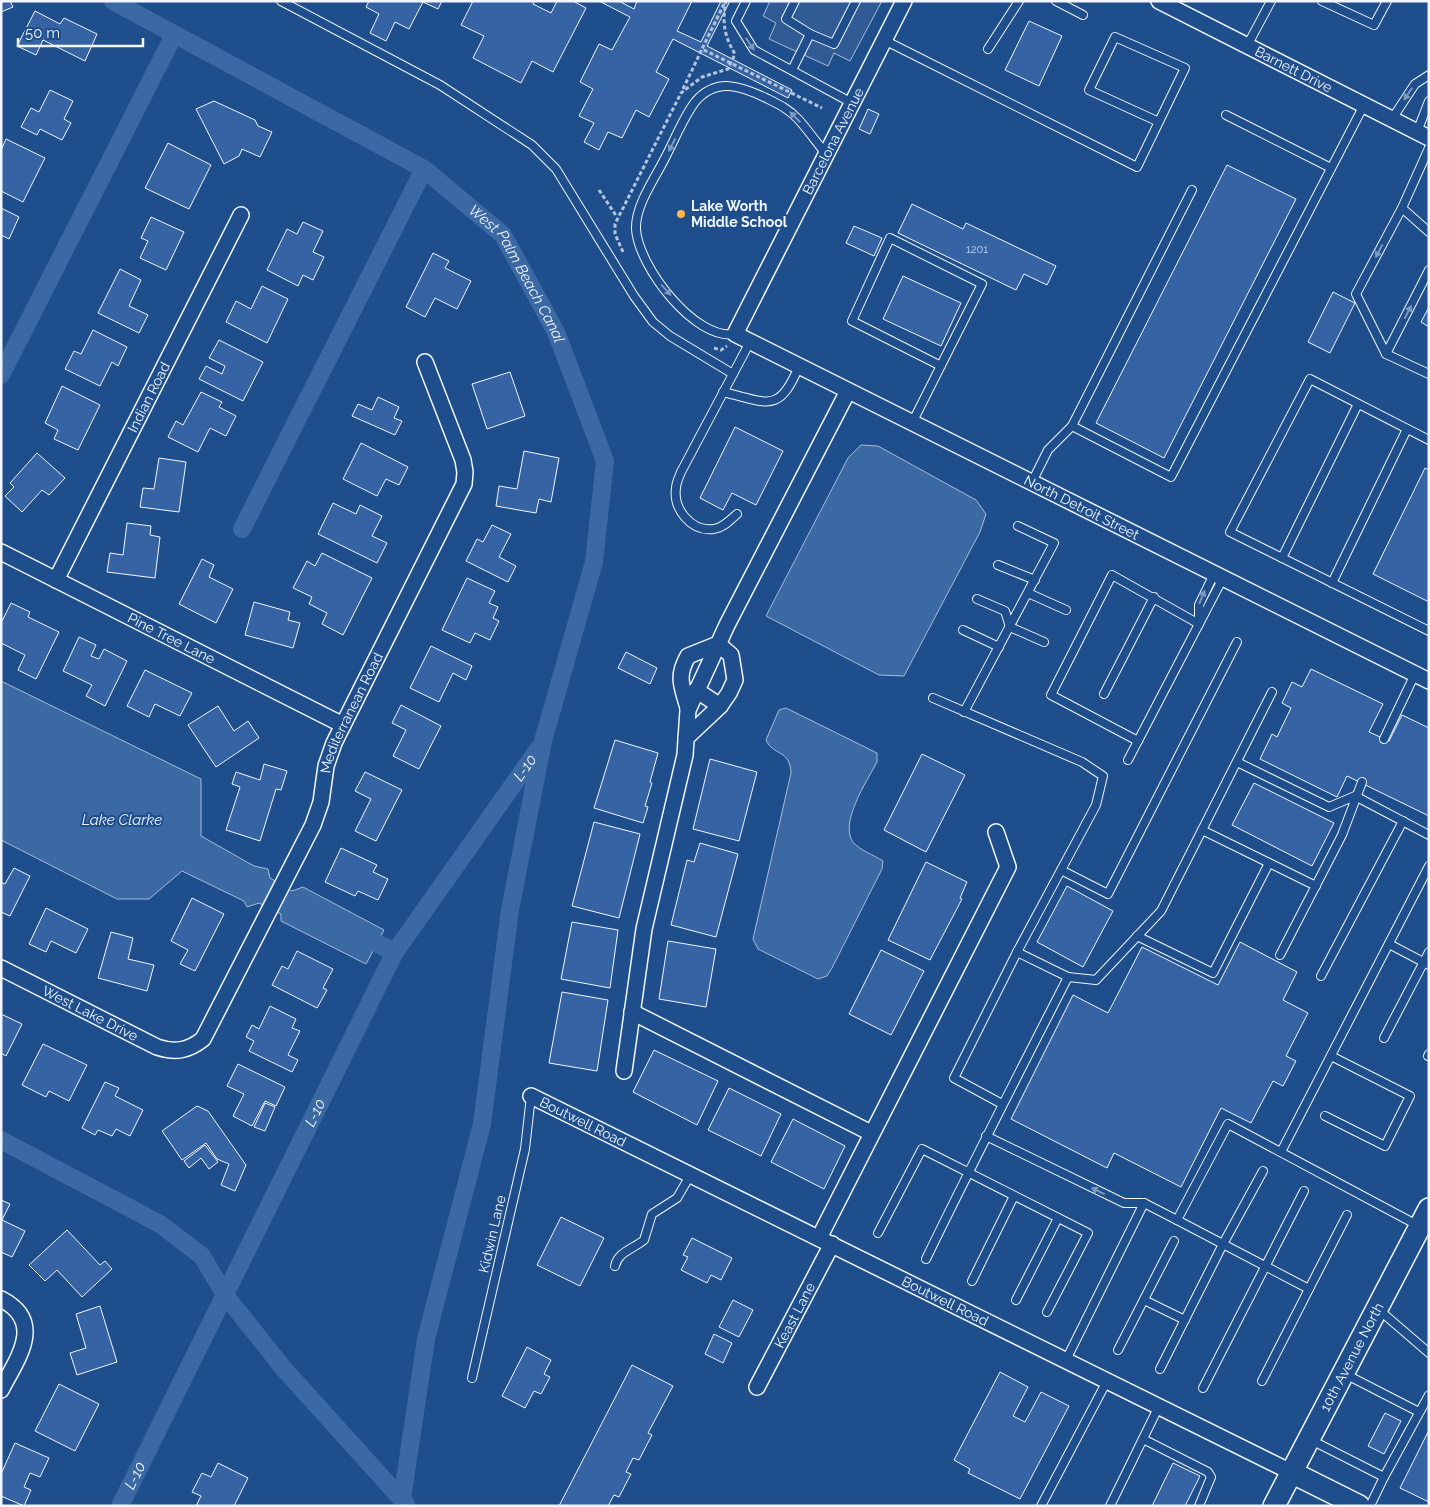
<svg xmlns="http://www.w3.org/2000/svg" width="1430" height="1507" font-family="Raleway,sans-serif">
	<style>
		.parking { fill: #305b95; stroke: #a8bbd7 }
		.water { fill: #3b69a3; stroke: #a8bbd7 }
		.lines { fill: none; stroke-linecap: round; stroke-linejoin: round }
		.canal { stroke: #3b69a3; stroke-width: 18 }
		.building { fill: #3563a3; stroke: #f2f6ff }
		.lane-casing { stroke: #f2f6ff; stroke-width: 10 }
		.street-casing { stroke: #f2f6ff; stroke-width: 18 }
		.secondary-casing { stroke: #f2f6ff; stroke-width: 24 }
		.path { stroke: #b3c4dc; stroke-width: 3; stroke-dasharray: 4 2.5; stroke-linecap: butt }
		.lane { stroke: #1f4e8c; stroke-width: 8 }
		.street { stroke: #1f4e8c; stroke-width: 15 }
		.secondary { stroke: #1f4e8c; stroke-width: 21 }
		.oneway { fill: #7e9ac0 }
		.poi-dot { fill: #ffb74d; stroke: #1f4e8c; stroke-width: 2 }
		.labels { text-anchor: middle; stroke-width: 4; stroke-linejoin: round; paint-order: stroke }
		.number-label { font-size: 11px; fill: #c3d1e8 }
		.street-label { font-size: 14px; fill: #f2f6ff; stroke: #1f4e8c }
		.poi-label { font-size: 14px; font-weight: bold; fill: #f2f6ff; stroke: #1f4e8c; text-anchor: start }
		.water-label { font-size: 15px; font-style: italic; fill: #f2f6ff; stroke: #1f4e8c }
	</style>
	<rect width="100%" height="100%" fill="#1f4e8c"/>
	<!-- parking -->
	<path class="parking" d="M770,1H882L850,61L834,53L828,66L769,39L776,23L763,16Z"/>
	<!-- water -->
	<g class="water">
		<path d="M861,445L878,446L976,500L986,514L980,532L904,676L879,675L766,616L848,458Z"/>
		<path d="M1,681L201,779V836L254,866L268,869L270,878L292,891L303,887L384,930L366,964L281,921V914L259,903L247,907L244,901L182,871L149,899H117L1,840Z"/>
		<path d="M786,708L877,753V762C867,781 839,823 853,842C859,850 874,855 883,861L882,869L832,968L827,976L818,979L758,949L753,939L791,773C790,749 773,756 766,740L779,710Z"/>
	</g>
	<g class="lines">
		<!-- canal -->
		<g class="canal">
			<path id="s1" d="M113,1L424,169L503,235L556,332L605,461L594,562L543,741L510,910L482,1124L426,1339L402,1499"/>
			<path d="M1,375L174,35"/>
			<path d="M242,529L424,169"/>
			<path d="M355,933L395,952"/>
			<path d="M1,1140L160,1224L202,1256L225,1295L284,1369L406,1504"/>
			<path id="s2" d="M120,1506L395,952L539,748"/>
		</g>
	</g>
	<!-- building -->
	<g class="building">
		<path d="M1,1H10L13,7L1,12Z"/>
		<path d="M369,1H442L438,9L423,2L409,29L395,22L386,41L370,33L379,14L366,7Z"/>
		<path d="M473,1H535L533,4L551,13L557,1H573L586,8L553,72L532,61L521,83L473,58L484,36L461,25Z"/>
		<path d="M599,1H619L634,9L637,1H692L677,31L701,42L721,1H730L707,46L792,90L788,98L673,39L656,72L669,79L649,117L636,110L622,138L608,132L599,150L584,142L594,123L579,116L593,89L580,82L599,44L612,50L630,17Z"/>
		<path d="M35,11L60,24L64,18L97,34L85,61L43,40L36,55L17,46Z"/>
		<path d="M1029,21L1062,36L1039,86L1005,70Z"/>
		<path d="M50,90L73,101L64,119L71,123L62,140L40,129L37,135L21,127L31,108L39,112Z"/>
		<path d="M214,101L255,120L258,126L272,132L260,157L242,149L239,156L224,164L196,109Z"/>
		<path d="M868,109L879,114L870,134L859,129Z"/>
		<path d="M6,139L45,158L23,202L1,191V150Z"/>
		<path d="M168,143L211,165L189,209L145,188Z"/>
		<path d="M1227,165L1296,199L1164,458L1096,423Z"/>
		<path d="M912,204L963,229L966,223L1056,266L1047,285L1024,274L1016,290L898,233Z"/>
		<path d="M1,208L19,217L9,239L1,235Z"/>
		<path d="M151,217L184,232L166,270L140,258L148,241L141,238Z"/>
		<path d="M303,222L323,231L313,252L324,257L313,280L303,275L298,286L267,270L287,229L297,234Z"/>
		<path d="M854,226L882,238L874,256L846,243Z"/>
		<path d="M433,253L449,261L445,268L471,281L457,309L435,298L425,317L406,307Z"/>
		<path d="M120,269L141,280L129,306L148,315L139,333L98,313Z"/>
		<path d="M903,276L961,303L941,346L883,319Z"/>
		<path d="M262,286L288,299L267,343L226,322L236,301L251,309Z"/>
		<path d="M1333,292L1355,303L1330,353L1308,342Z"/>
		<path d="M1429,307V327L1421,322Z"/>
		<path d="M93,330L127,347L118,366L112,362L100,386L65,369L74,351L81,354Z"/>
		<path d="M219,340L263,362L243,401L199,379L206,366L222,374L225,366L209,358Z"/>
		<path d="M510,372L525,416L487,429L472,384Z"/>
		<path d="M62,386L100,405L78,450L54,439L58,430L45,423Z"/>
		<path d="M201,392L222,402L219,407L236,416L226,436L210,428L198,452L168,437L176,421L183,425Z"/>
		<path d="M378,397L399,407L394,418L402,421L395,435L352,416L358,404L372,410Z"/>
		<path d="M735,427L783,451L756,505L732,493L723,510L700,498Z"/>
		<path d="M361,443L408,467L399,485L386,479L377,496L343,479Z"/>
		<path d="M524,451L559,458L551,502L539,499L536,513L496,506L499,486L517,489Z"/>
		<path d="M37,453L65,478L49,495L42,490L22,512L5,496L14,487L10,483Z"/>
		<path d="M159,458L186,462L179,512L140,507L143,488L154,489Z"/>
		<path d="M1425,468L1429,470V602L1373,574Z"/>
		<path d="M333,503L356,514L360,505L382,516L372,536L387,543L377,563L318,534Z"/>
		<path d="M127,523L151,526L150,535L160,537L155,578L107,572L110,553L123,555Z"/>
		<path d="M492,525L511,534L499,557L516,566L508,582L466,561L477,539L483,542Z"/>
		<path d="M322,553L372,578L343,635L322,624L327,613L309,604L312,597L293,588L307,561L315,566Z"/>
		<path d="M202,559L214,565L209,577L233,589L216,623L179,604Z"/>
		<path d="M467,578L495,591L489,603L498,607L493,618L499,621L490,640L475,633L470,643L442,630Z"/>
		<path d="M254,602L290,612L288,620L300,623L293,648L245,635Z"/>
		<path d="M11,603L30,612L28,617L59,632L36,679L18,670L25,655L1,643V623Z"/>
		<path d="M79,637L96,645L91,656L99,659L104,649L127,661L105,706L86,696L92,685L63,671Z"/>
		<path d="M431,646L472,666L466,680L453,673L439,702L410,688Z"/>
		<path d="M626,652L657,668L650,684L618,668Z"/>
		<path d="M1311,669L1383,704L1369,732L1389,741L1402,715L1429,728V816L1347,776L1337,797L1260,759L1272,734L1277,737L1291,708L1282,703L1292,682L1302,687Z"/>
		<path d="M145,670L192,693L180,716L155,704L149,717L127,706Z"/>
		<path d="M401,705L441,726L419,769L393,756L406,730L392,723Z"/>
		<path d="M218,706L234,731L248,721L259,738L216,767L188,725Z"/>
		<path d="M615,740L658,753L650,782L652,783L645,806L648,807L643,823L594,808Z"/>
		<path d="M922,754L965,775L926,852L884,830Z"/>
		<path d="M710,759L757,772L739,841L693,829Z"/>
		<path d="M264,764L287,771L281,790L276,789L260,841L226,830L240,787L232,784L236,772L260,780Z"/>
		<path d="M365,772L402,790L376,841L355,831L371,799L355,791Z"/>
		<path d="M1254,783L1334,823L1312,866L1232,825Z"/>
		<path d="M594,822L640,834L619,918L572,906Z"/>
		<path d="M700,843L738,854L716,937L671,925L687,860L694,862Z"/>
		<path d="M341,848L377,865L373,872L388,879L378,900L358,891L355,896L325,882Z"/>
		<path d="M926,862L967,882L960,898L962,899L930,960L888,940Z"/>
		<path d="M14,868L30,876L10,916L1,912V882L5,884Z"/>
		<path d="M1067,886L1113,911L1083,967L1037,942Z"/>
		<path d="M192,898L224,914L195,971L180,964L188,950L171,941Z"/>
		<path d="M46,908L88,929L76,953L51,941L46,952L29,944Z"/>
		<path d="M572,922L618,930L610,988L561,979Z"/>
		<path d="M111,932L133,938L128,959L154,965L147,991L98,978Z"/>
		<path d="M668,941L716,949L706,1007L659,999Z"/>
		<path d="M1240,942L1297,972L1283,1000L1308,1013L1286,1056L1296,1061L1283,1086L1273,1081L1251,1123L1221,1108L1181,1187L1114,1153L1107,1168L1011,1119L1073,995L1108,1013L1142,947L1218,985Z"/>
		<path d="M881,950L924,971L891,1035L849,1014Z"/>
		<path d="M297,951L333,969L323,988L327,990L317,1008L272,985L282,966L288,969Z"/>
		<path d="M562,992L608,1000L597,1071L549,1063Z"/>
		<path d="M270,1006L296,1019L292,1028L300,1031L288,1055L298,1060L292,1072L249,1051L254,1041L246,1037L252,1025L259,1029Z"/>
		<path d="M1,1014L22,1024L6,1056L1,1053Z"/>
		<path d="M43,1044L87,1065L69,1101L49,1091L46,1097L22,1085Z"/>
		<path d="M654,1050L718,1081L697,1125L633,1092Z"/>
		<path d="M238,1064L285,1087L276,1106L265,1101L252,1126L233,1116L244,1094L227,1086Z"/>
		<path d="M105,1082L119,1088L115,1096L143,1110L130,1136L116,1129L112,1136L98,1130L95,1135L82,1128Z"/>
		<path d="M729,1088L781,1114L761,1156L708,1130Z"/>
		<path d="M265,1103L275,1107L265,1131L254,1127Z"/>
		<path d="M197,1106L208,1111L246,1165L235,1191L221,1185L229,1164L217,1159L206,1143L182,1160L162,1131Z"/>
		<path d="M793,1119L845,1146L824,1189L771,1162Z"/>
		<path d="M205,1145L218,1162L209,1169L201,1158L189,1168L184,1161Z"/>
		<path d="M1,1200L10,1204L2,1220L25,1231L12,1257L1,1252Z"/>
		<path d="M561,1217L604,1238L580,1286L537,1265Z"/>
		<path d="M67,1230L100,1265L105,1261L112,1269L82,1297L57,1270L45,1281L29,1265Z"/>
		<path d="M692,1238L732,1258L721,1280L711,1275L707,1283L681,1270L688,1257L683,1255Z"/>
		<path d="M733,1300L753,1310L739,1337L719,1327Z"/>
		<path d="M100,1306L117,1362L77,1375L70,1353L86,1348L76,1314Z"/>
		<path d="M714,1334L732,1343L723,1363L705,1354Z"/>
		<path d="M527,1347L551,1360L544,1374L550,1377L541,1394L534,1391L525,1408L502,1396Z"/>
		<path d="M632,1365L673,1386L648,1433L652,1435L639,1460L633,1458L626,1472L631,1474L619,1497L614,1495L608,1506H559Z"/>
		<path d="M1000,1372L1028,1387L1013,1416L1025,1422L1041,1392L1069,1406L1020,1499L968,1473L970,1469L954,1460Z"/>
		<path d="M59,1384L99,1404L75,1451L35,1431Z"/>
		<path d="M1385,1413L1401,1421L1384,1454L1368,1446Z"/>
		<path d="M1429,1430V1502L1400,1488Z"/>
		<path d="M15,1443L49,1458L40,1477L30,1473L24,1487L31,1490L24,1506L1,1496V1474Z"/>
		<path d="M218,1463L248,1478L234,1506H196L201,1496L192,1492L202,1473L211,1477Z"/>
		<path d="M1173,1463L1200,1476L1185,1506H1152Z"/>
	</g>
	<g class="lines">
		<defs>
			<g id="lane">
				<path d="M281,1L440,85L532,145L556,169L634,296L653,322L670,336L733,374"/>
				<path d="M746,1L736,21L754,50L852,103"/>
				<path d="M1056,1L1083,15"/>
				<path d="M1322,1L1374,25L1387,1"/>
				<path d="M810,34L834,44L856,1"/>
				<path d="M884,40L1137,167L1185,68L1115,37L1089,90L1159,122"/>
				<path d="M1247,46L1271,1"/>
				<path d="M988,49L1019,1"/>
				<path d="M792,70L810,34L786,19L795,1"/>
				<path d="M1226,115L1331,168"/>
				<path d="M1392,119L1415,84L1429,75"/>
				<path d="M1417,132L1429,101"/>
				<path d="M1429,148L1402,208L1356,294L1386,354L1429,270"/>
				<path d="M1192,190L1072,426L1171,477L1364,105"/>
				<path d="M1402,208L1429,232"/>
				<path d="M735,334C695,341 638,266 636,229C635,205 656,177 666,156C675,139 683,118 695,102C716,77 741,86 766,98C778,104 789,109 798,119C808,130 817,143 826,154"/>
				<path d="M1386,354L1429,374"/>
				<path d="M723,392C767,402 779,415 799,366"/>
				<path d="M912,423L982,284L890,238L852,321L941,366"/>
				<path d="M1429,440L1310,379L1230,532L1429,631"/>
				<path d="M1032,482L1048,450L1072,426"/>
				<path d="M737,514C730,520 723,528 714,529C691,532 673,509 676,488C676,483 679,477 681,472L750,342"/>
				<path d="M1282,558L1358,404"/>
				<path d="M998,565L1035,580"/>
				<path d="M1332,583L1407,429"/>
				<path d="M1028,593L1066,610"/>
				<path d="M977,599L1005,611L1010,627L1044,642"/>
				<path d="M1199,622V605L1214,574"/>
				<path d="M963,630L999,647"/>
				<path d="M1104,694L1154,597"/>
				<path d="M933,698L1082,762L1103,776L1096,805L1017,952"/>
				<path d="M964,712L1054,543L1018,526"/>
				<path d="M1384,739L1415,674"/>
				<path d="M1138,741L1051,695L1112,575L1199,624"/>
				<path d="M1128,760L1223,578"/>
				<path d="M1237,762L1329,807L1355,796L1429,835"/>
				<path d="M1202,830L1316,886"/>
				<path d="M1061,870L1108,894L1237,642"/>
				<path d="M1137,936L1213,973L1269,863"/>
				<path d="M1389,944L1429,965"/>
				<path d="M1280,955L1342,835L1362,782"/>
				<path d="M1321,976L1403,821"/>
				<path d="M1068,977L1096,980L1161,911L1272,692"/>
				<path d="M1384,1038L1429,952"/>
				<path d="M1428,1056L1429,1054"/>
				<path d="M1325,1116L1385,1146L1410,1096L1331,1056"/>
				<path d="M986,1136L1124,1203H1144"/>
				<path d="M1281,1152L1429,866"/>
				<path d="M1177,1220L1309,1289L1347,1215"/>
				<path d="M878,1233L922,1149L1088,1233L1047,1312"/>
				<path d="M926,1259C972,1164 1020,1071 1068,977L1017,952L954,1078L1002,1104"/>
				<path d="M615,1266C618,1252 633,1249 644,1240L652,1214L677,1198L691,1174"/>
				<path d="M972,1281L1014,1196"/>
				<path d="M1016,1300L1058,1218"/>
				<path d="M1144,1300L1185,1320"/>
				<path d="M1378,1309L1429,1353"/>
				<path d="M1118,1350L1174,1241"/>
				<path d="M1066,1360L1144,1203L1177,1220L1228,1124L1419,1226"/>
				<path d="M1160,1369L1223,1244L1263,1171"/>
				<path d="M1345,1374L1419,1412"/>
				<path d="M472,1378L525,1149L531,1096"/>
				<path d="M1262,1381L1309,1289"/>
				<path d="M1203,1388L1304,1191"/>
				<path d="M1143,1439L1208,1472L1211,1477L1199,1506"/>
				<path d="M1309,1439L1384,1477L1429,1395"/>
				<path d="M1041,1506L1107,1381"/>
				<path d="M1110,1506L1159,1406"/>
				<path d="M1370,1506L1384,1477"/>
			</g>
			<g id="street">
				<path id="s3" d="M904,1L735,334L1429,681"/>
				<path id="s4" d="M1159,1L1429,138"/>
				<path id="s5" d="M1,552L343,725"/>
				<path id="s6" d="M56,580L241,215"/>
				<path d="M696,690L720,706"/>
				<path d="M686,738L720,706L729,693L735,680L731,655L718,644L688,656C676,677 682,686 688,708"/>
				<path id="s7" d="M1,968L157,1047C175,1053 188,1051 203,1039L313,825L321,802L326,766L334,743L464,484L465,472L463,460L425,362"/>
				<path d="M632,1012L871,1133"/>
				<path d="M624,1071L644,929L685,755L688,710L727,625L848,391"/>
				<path id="s8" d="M531,1096L1291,1472"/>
				<path d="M819,1238L1008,867L996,832"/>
				<path d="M1,1299C46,1322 17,1359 1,1390"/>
				<path id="s9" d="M757,1387L832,1244"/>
			</g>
			<g id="secondary">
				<path d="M1291,1472L1359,1506"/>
				<path id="s10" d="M1274,1506L1429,1209"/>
			</g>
		</defs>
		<!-- lane casing -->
		<use href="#lane" class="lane-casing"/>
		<!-- street casing -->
		<use href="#street" class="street-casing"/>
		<!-- secondary casing -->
		<use href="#secondary" class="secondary-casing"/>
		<!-- path -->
		<g class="path">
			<path d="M724,4L702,49L822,108"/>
			<path d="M683,89L702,49"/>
			<path d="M599,190L617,217"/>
			<path d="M623,252L615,234V224L681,93L702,77L728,69L735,54C724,36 722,22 726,1"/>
			<path d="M714,348L721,350L727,346"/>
		</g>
		<!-- lane -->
		<use href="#lane" class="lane"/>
		<!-- street -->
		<use href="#street" class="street"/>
		<!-- secondary -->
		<use href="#secondary" class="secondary"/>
	</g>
	<!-- one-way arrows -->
	<defs><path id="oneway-solid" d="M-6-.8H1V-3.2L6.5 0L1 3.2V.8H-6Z" transform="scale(1.25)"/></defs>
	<g class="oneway">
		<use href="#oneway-solid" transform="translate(750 44) rotate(56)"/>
		<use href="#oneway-solid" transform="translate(1408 94) rotate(124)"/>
		<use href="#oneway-solid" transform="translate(795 117) rotate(-135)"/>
		<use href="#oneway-solid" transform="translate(672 145) rotate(117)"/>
		<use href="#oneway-solid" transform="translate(1379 251) rotate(118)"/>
		<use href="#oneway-solid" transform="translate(666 290) rotate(48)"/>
		<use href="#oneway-solid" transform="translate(1408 312) rotate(-63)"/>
		<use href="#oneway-solid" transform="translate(1202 597) rotate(-68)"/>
		<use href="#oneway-solid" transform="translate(1098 1191) rotate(-154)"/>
	</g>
	<!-- markers -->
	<circle class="poi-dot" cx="681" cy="214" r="5"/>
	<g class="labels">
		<!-- number labels -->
		<g class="number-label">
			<text x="977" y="253">1201</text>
		</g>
		<!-- street labels -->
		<g class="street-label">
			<text dy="5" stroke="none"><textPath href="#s4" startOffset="151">Barnett Drive</textPath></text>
			<text transform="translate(833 141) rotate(-63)" y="5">Barcelona Avenue</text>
			<text dy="5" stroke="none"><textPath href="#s6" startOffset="205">Indian Road</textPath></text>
			<text dy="5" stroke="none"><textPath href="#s3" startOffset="761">North Detroit Street</textPath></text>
			<text dy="5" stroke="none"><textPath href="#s5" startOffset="191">Pine Tree Lane</textPath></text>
			<text dy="5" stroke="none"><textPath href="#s7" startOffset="584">Mediterranean Road</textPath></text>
			<text dy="5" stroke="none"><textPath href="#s7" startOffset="100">West Lake Drive</textPath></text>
			<text dy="5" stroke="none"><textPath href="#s8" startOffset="58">Boutwell Road</textPath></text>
			<text transform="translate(492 1234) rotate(-77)" y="5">Kidwin Lane</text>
			<text dy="5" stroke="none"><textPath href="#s8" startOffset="462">Boutwell Road</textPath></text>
			<text dy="5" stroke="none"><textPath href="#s9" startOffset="81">Keast Lane</textPath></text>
			<text dy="5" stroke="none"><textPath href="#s10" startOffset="168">10th Avenue North</textPath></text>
		</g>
		<!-- poi labels -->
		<g class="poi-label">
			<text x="691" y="211">Lake Worth<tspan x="691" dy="16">Middle School</tspan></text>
		</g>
		<!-- water labels -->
		<g class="water-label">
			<text dy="5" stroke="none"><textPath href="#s1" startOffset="496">West Palm Beach Canal</textPath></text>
			<text dy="5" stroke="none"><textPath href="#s2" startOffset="844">L-10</textPath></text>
			<text x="122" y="825">Lake Clarke</text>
			<text dy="5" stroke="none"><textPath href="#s2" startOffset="439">L-10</textPath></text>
			<text dy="5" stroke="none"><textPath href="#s2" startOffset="34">L-10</textPath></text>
		</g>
	</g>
	<!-- border -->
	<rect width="1430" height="1507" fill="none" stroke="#f2f6ff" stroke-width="5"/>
	<!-- scale -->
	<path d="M18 38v8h125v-8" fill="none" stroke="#f2f6ff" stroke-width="2.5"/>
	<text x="25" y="38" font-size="15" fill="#f2f6ff" stroke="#1f4e8c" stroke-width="4" paint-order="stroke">50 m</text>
</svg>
